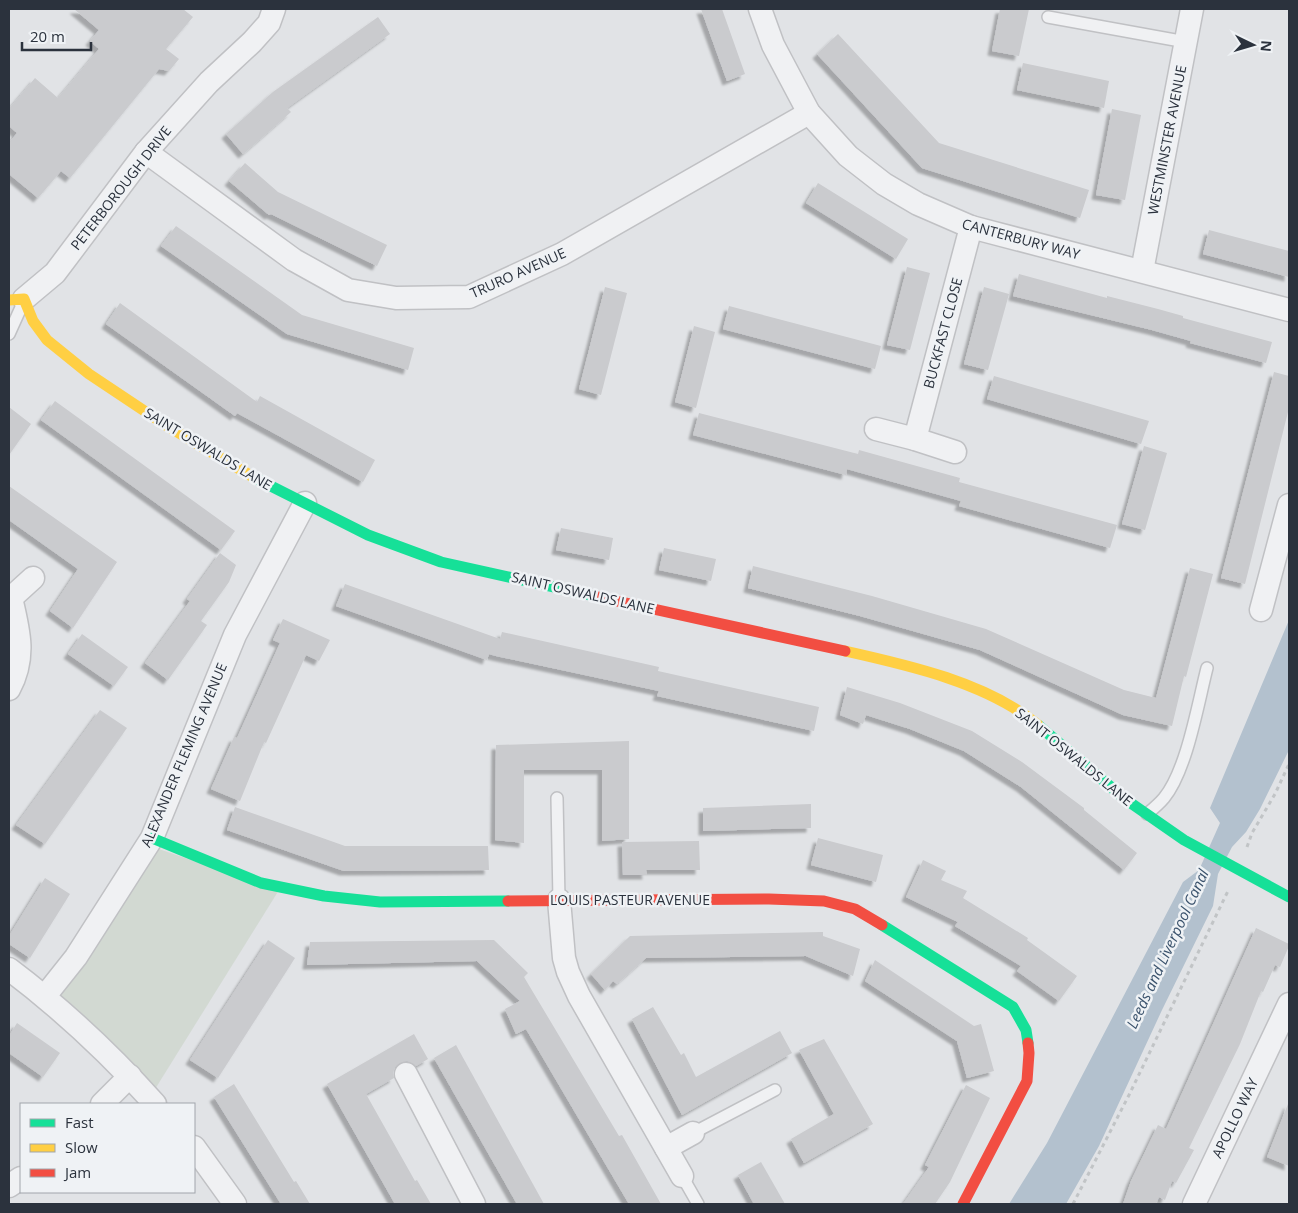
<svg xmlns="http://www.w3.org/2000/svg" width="1298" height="1213" font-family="'Open Sans',sans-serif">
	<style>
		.green { fill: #d2d9d2 }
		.water { fill: #b3c1ce }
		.building { fill: #cacbce; filter: url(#shadow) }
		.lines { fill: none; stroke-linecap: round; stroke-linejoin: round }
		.lane-casing { stroke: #c0c1c4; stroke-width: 14 }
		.street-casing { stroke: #c0c1c4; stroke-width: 25 }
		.path { stroke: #c1c4c6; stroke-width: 3; stroke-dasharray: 4 4; stroke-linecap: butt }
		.lane { stroke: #f0f1f3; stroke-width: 11 }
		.street { stroke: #f0f1f3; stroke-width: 22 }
		.fast { stroke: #16e098; stroke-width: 11 }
		.slow { stroke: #ffcf43; stroke-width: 11 }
		.jam { stroke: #f24e42; stroke-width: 11 }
		.labels { text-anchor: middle; stroke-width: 5; stroke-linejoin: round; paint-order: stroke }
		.street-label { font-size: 14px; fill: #2b323d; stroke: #eff2f5 }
		.water-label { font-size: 15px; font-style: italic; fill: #3a526c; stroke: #eff2f5 }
	</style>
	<defs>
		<filter id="shadow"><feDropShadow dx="-4.5" dy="4.5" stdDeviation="1" flood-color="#0004"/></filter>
	</defs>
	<rect width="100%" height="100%" fill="#e1e3e6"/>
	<!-- green -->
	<path class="green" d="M153,847L279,890L152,1094L51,996Z"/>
	<!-- water -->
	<path class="water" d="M1289,620V750L1260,809L1246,832L1232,847L1218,874L1213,906L1162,1010L1099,1146L1066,1204H1009L1047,1143L1183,882L1199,870L1220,823L1210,808Z"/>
	<!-- building -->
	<g class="building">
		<path d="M74,9H183L193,17L166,49L179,59L169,71L159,69L70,178L61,171L38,198L9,174V143L17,133L9,126V109L35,78L58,98L99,49L90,41L99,30Z"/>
		<path d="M701,9H722L745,74L727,81Z"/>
		<path d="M1000,9H1029L1019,56L992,51Z"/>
		<path d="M378,17L390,34L287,108L291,112L243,154L226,134L273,92Z"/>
		<path d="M838,34L939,143L1089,190L1080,218L922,168L817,54Z"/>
		<path d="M1023,63L1109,81L1104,108L1017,90Z"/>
		<path d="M1112,109L1141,115L1125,200L1096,195Z"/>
		<path d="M245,163L278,192L387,245L377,266L271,214L269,215L229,181Z"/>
		<path d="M818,183L908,239L896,259L806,203Z"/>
		<path d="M176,226L302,315L414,348L408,370L287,334L161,246Z"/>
		<path d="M1209,230L1289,251V277L1203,254Z"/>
		<path d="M907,267L930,273L910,350L887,345Z"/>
		<path d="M1019,274L1107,298V296L1158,309L1183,316V318L1272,342L1266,363L1190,343L1191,341L1152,330L1013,296Z"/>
		<path d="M605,287L627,293L601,395L579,389Z"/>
		<path d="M984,287L1009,294L988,370L964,364Z"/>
		<path d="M120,303L257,402L260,396L375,460L363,482L237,413L235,416L106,324Z"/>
		<path d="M729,306L881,346L875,369L723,329Z"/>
		<path d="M694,326L715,332L696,408L675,402Z"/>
		<path d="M1274,372L1289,376V408L1245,584L1221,578Z"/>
		<path d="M994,376L1149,421L1141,444L987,399Z"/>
		<path d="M55,401L235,531L221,550L41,420Z"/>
		<path d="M9,407L31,424L9,455Z"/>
		<path d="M699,413L858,454L859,450L960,478L959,482L1117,525L1110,548L959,506L961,501L847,469L846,475L693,435Z"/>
		<path d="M1144,446L1167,453L1145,530L1122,524Z"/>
		<path d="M9,486L117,562L73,628L50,611L78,569L9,520Z"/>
		<path d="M561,528L613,538L609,560L556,550Z"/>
		<path d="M664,548L716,559L711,581L659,570Z"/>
		<path d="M220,553L236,565L229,582L201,621L207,625L168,680L145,663L190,601L187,599Z"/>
		<path d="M753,566L872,596L986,629L1124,690L1156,698L1190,568L1213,574L1186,677L1184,676L1172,726L1123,715L980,650L860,616L748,588Z"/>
		<path d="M345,584L500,639L502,632L659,667L658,671L819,707L814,731L657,696L659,691L496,656L489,654L487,660L336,606Z"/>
		<path d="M283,619L330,640L319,661L306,655L266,743L264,742L240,801L211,789L234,737L237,738L280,643L273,640Z"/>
		<path d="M82,634L128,667L114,686L68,654Z"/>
		<path d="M847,687L900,703L972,731L1022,762L1084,808V810L1137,853L1124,870L1021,787L964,751L910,729L866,715L863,724L840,715Z"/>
		<path d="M100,710L127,728L45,844L16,825Z"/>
		<path d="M629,741V839L602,841V770H524V843L495,840L496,745Z"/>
		<path d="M811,804V828L703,831V808Z"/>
		<path d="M235,807L345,846H488L489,870L344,871L227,830Z"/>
		<path d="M818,838L883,855L876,882L811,865Z"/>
		<path d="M699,841L700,870H646L647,875H623L622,842Z"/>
		<path d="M923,860L946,871L941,880L967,891L963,898L1028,938L1027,940L1077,976L1059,1001L1017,971L1021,966L955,926L958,922L906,897Z"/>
		<path d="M45,878L70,894L30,958L9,944V936Z"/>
		<path d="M1256,928L1289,944V946L1280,967L1275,965L1263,992L1261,991L1240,1044L1189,1148L1194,1150L1176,1183L1172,1181L1165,1200L1159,1197L1156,1204H1123L1131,1181L1158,1125L1166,1129Z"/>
		<path d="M823,932V936L860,949L853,976L806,956L646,958L617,984L613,981L605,990L591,974L630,936Z"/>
		<path d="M268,940L295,958L218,1078L190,1060Z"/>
		<path d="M494,940L528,973L524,977L619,1136L622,1135L661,1204H629L526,1029L516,1034L505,1009L520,1001L477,961L307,965L310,942Z"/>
		<path d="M875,960L974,1026L981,1024L994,1071L967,1078L957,1041L865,981Z"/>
		<path d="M653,1007L681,1055L684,1053L696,1077L780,1031L792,1053L682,1115L632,1019Z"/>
		<path d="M17,1023L60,1053L43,1077L9,1053V1036Z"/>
		<path d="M414,1034L428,1059L416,1066L407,1061L400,1063L395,1067L393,1073L394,1078L366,1094L415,1181L417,1180L431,1204H395L327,1084Z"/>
		<path d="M824,1039L873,1124L804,1163L791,1139L834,1114L799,1050Z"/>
		<path d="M456,1045L544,1204H517L434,1058Z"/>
		<path d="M234,1084L294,1182L296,1181L310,1204H281L214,1097Z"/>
		<path d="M966,1085L990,1098L950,1182L935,1204H903L929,1167L925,1165Z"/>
		<path d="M1288,1104H1289V1166L1267,1157Z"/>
		<path d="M761,1162L785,1204H754L738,1175Z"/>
	</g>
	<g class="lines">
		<defs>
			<g id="lane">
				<path d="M1048,17L1186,42"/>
				<path d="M9,334L23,303"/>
				<path d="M557,798L559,900"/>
				<path d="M1147,814C1153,809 1159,804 1164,798C1187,770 1198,703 1207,668"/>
				<path d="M693,1133L775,1090"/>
				<path d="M682,1176L698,1204"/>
			</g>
			<g id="street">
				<path d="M760,9L773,45L809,113L848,156L884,184L918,204L971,227L1289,310"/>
				<path d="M146,152L294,260L348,290L396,298L469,297L562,254L809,113"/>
				<path d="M1142,271L1192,9"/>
				<path d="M24,299L55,273L146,152L209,82L252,42L269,23L274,9"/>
				<path d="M876,429L915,439L955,452"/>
				<path d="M915,439L971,227"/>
				<path d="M9,596L11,598C19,631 26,658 9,689"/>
				<path d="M11,598L33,578"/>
				<path d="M1261,610L1289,505"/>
				<path d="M559,900L564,958L568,972L579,996L682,1176"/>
				<path d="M9,969C62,1009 111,1055 155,1104"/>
				<path d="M45,996L76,957L152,838L235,635L305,503"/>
				<path d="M406,1074L474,1204"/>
				<path d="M102,1104L130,1076"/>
				<path d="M194,1147L235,1204"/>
				<path d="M666,1148L693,1133"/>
				<path d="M9,1186L21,1178"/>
				<path d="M1194,1204L1289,1004"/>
			</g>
		</defs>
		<!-- lane casing -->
		<use href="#lane" class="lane-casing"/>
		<!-- street casing -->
		<use href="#street" class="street-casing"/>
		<!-- path -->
		<g class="path">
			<path d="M1247,847L1252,833L1275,794L1289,764"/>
			<path d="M1073,1204L1129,1095L1228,891"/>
		</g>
		<!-- lane -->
		<use href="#lane" class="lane"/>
		<!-- street -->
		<use href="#street" class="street"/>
		<!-- fast -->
		<g class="fast">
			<path d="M253,477L368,535L441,562L594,596"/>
			<path d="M1038,725L1125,799L1184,840L1289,897"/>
			<path d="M152,838L261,883L324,896L380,902L508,901"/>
			<path d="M882,925L1013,1007L1026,1030L1028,1043"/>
		</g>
		<!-- slow -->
		<g class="slow">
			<path d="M9,300L24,299L33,321L47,340L89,374L164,424L253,477"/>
			<path d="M845,651C908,665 988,683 1038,725"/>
		</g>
		<!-- jam -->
		<g class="jam">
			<path d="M594,596L845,651"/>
			<path d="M508,901L769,899L824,901L855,909L882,925"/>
			<path d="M963,1204L1027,1081L1029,1053L1028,1043"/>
		</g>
	</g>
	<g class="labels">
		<!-- street labels -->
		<g class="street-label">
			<text transform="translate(1167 140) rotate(-79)" y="5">WESTMINSTER AVENUE</text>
			<text transform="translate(121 188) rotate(-52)" y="5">PETERBOROUGH DRIVE</text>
			<text transform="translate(1021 239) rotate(15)" y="5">CANTERBURY WAY</text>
			<text transform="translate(518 273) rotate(-24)" y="5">TRURO AVENUE</text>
			<text transform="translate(943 333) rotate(-75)" y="5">BUCKFAST CLOSE</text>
			<text transform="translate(208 449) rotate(31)" y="5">SAINT OSWALDS LANE</text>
			<text transform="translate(583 593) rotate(13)" y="5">SAINT OSWALDS LANE</text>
			<text transform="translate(184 755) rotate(-67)" y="5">ALEXANDER FLEMING AVENUE</text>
			<text transform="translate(1074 757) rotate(39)" y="5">SAINT OSWALDS LANE</text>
			<text x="630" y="905">LOUIS PASTEUR AVENUE</text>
			<text transform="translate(1235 1118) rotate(-64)" y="5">APOLLO WAY</text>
		</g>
		<!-- water labels -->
		<g class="water-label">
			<text transform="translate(1168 949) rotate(-65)" y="5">Leeds and Liverpool Canal</text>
		</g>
	</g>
	<!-- border -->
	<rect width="1298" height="1213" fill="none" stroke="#2b323d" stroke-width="20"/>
	<!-- legend -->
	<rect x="20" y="1103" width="175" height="90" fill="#eff2f5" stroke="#a1a5ab"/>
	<rect x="30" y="1119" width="25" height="8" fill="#16e098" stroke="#a1a5ab"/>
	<text x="65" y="1128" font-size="15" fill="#2b323d">Fast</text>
	<rect x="30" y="1144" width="25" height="8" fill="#ffcf43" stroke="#a1a5ab"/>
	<text x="65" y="1153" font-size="15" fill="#2b323d">Slow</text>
	<rect x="30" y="1169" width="25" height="8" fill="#f24e42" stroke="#a1a5ab"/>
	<text x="65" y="1178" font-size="15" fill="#2b323d">Jam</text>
	<!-- north arrow -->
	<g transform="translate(1253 45) rotate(95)" stroke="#eff2f5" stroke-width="4" paint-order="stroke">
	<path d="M0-4L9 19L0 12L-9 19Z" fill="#2b323d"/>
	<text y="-8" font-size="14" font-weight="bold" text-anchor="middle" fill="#2b323d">N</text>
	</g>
	<!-- scale -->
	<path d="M22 42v8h69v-8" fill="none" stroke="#2b323d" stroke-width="2.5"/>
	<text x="30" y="42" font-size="15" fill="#2b323d" stroke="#eff2f5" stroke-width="4" paint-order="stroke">20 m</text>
</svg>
